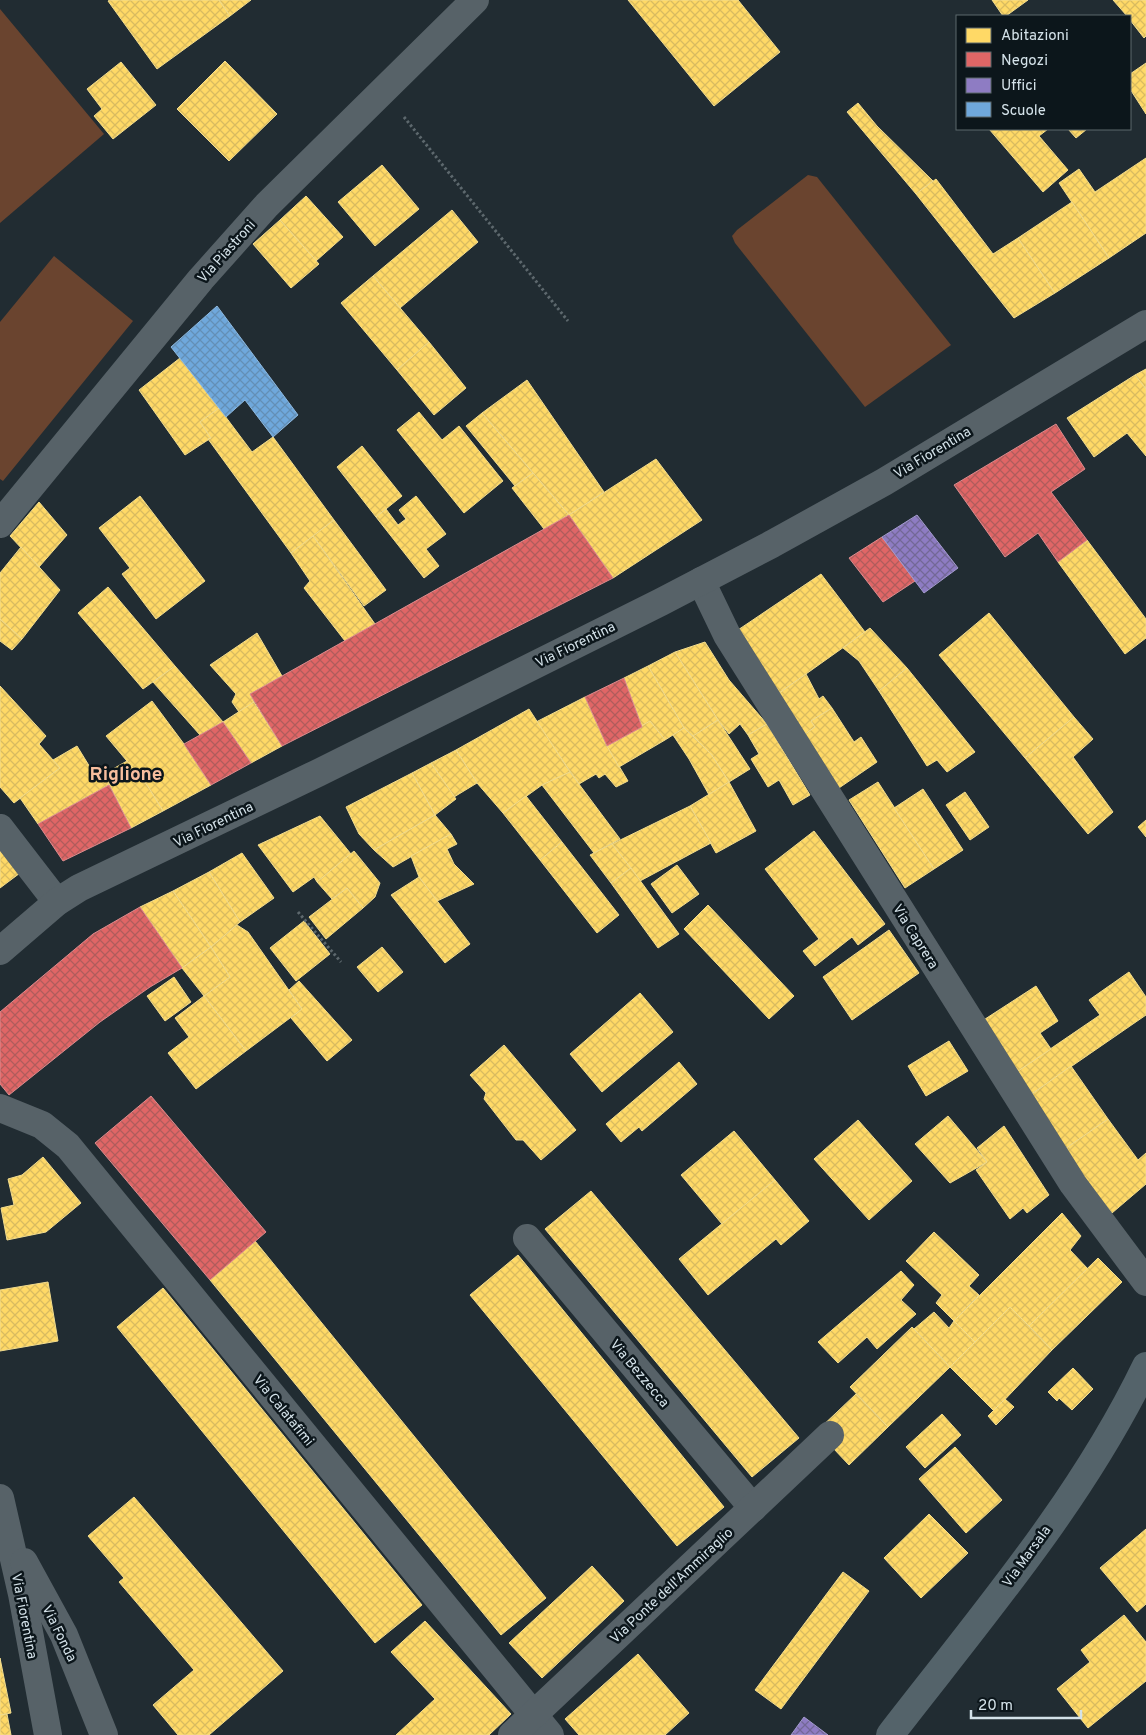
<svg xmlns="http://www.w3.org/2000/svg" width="1146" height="1735" font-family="Overpass,sans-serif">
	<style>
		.pitch { fill: #6a442f }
		.homes { fill: url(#homes-cross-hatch); stroke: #f2dc8d }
		.shops { fill: url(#shops-cross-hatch); stroke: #dc8b8d }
		.offices { fill: url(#offices-cross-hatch); stroke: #a39bce }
		.schools { fill: url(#schools-cross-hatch); stroke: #8db9e0 }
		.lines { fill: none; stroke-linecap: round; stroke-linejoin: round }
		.path { stroke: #5d686d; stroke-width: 3; stroke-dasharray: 2.5 2.5; stroke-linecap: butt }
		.minor { stroke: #576268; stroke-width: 28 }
		.major { stroke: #54636a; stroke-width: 28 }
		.labels { text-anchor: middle; stroke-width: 5; stroke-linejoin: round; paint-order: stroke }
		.street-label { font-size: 14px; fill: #d4e2e9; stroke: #0c161b }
		.district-label { font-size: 19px; font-weight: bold; fill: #f8be9e; stroke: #0c161b }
	</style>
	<defs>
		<pattern id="homes-cross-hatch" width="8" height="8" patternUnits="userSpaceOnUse" patternTransform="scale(1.25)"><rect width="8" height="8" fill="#ffd966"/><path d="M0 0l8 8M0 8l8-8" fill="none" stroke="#d9bb60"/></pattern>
		<pattern id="shops-cross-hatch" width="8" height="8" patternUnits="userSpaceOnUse" patternTransform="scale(1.25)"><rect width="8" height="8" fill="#e06666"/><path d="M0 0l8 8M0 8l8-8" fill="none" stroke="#b05c5c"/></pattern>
		<pattern id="offices-cross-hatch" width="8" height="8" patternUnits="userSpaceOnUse" patternTransform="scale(1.25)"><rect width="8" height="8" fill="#8e7cc3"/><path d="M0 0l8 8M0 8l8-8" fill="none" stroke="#736897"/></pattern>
		<pattern id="schools-cross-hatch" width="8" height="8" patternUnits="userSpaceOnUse" patternTransform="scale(1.25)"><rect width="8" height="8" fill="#6fa8dc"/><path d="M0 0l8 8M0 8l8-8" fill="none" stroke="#638fb6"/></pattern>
	</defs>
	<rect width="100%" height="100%" fill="#212c32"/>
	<!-- pitch -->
	<g class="pitch">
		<path d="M0,9L104,134L0,223Z"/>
		<path d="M808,175L817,177L951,345L865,407L735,243L732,236L737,230Z"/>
		<path d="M54,256L133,321L3,481L0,479V322Z"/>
	</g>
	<!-- homes -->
	<g class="homes">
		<path d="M110,0H219L230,16L157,69L108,1Z"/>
		<path d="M219,0H251L230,16Z"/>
		<path d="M628,0H738L780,52L714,106Z"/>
		<path d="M992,0H1028L1006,16H1003Z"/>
		<path d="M1113,0H1146V36L1144,38L1130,20V16H1127Z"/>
		<path d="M225,61L277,114L229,161L177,109Z"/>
		<path d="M121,62L156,105L113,139L94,116L102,109L87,89Z"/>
		<path d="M1146,63V114L1130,89V74Z"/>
		<path d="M858,103L877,126L933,181L916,194L847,112Z"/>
		<path d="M989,129H1048L1039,136L1068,170L1043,192Z"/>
		<path d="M1068,129H1087L1076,138Z"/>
		<path d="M1146,158V233L1109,258L1059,183L1079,169L1095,192Z"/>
		<path d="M382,165L419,209L375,246L338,202Z"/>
		<path d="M936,179L993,254L1018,238L1055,293L1014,318L916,194Z"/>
		<path d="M306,196L343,237L316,261L280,220Z"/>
		<path d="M1072,202L1109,258L1055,293L1018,238Z"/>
		<path d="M452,210L478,242L400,308L373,276Z"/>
		<path d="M280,220L319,264L291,288L253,244Z"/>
		<path d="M373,276L429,342L397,370L341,303Z"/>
		<path d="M429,342L466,388L434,415L397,370Z"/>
		<path d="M180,358L219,408L200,422L211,438L185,455L139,390Z"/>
		<path d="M1146,369V389L1135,375Z"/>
		<path d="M1135,375L1146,389V456L1127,433L1094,457L1067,418Z"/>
		<path d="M527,380L604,492L569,515L482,413Z"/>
		<path d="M219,408L252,452L273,437L334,520L291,553L208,439L211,438L200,422Z"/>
		<path d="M419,412L442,440L459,426L503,481L464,513L397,430Z"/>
		<path d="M482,413L533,473L515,486L466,426Z"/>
		<path d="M362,446L402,496L376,517L337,467Z"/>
		<path d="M656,459L702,520L613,578L569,515Z"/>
		<path d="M533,473L569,515L544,529L512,488Z"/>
		<path d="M140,496L205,581L156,619L122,574L130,568L99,528Z"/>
		<path d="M416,496L446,534L426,549L439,566L424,578L376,517L386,509L398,525L406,519L399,510Z"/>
		<path d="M39,502L67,535L39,567L10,536Z"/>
		<path d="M334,520L386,590L364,606L313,536Z"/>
		<path d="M313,536L375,624L345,641L304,588L310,581L291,553Z"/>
		<path d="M1087,540L1146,619V638L1125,654L1058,562Z"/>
		<path d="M21,547L60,590L22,639L0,619V573Z"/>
		<path d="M821,574L865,632L775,696L732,634Z"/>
		<path d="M108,587L175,666L143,689L78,613Z"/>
		<path d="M989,613L1074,717L1025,758L939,655Z"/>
		<path d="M0,619L22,639L12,650L0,641Z"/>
		<path d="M870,628L907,668L879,691L859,661L843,648Z"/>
		<path d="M257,633L282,676L250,694L254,702L239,712L232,702L236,694L210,665Z"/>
		<path d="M705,642L729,680L767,724L748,735L740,724L729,734L718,720L675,652Z"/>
		<path d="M675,652L718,720L693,736L684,728L648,666Z"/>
		<path d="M175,666L201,696L223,722L200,735L153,682Z"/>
		<path d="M648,666L684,728L665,740L650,721L642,727L624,678Z"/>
		<path d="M907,668L975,752L947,772L937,760L927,766L879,691Z"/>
		<path d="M806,674L819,699L823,696L832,708L811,721L815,727L801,737L775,696Z"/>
		<path d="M0,686L46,736L39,744L60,768L14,803L0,787Z"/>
		<path d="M585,697L607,746L628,781L616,787L605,774L599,778L596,774L579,784L536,722Z"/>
		<path d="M152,701L184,744L211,785L163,811L147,785L106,736Z"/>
		<path d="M254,702L282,746L251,763L223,722Z"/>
		<path d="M832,708L854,742L861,737L877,762L836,790L801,737L815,727L811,721Z"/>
		<path d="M529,709L570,772L542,785L503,813L477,783L456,750Z"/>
		<path d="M1074,717L1093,739L1073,757L1113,812L1088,834L1025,758Z"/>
		<path d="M718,720L750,769L729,782L711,754L693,736Z"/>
		<path d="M650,721L665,740L619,767L607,746Z"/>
		<path d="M767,724L810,795L793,805L779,780L768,787L751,759L759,754L748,735Z"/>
		<path d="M684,728L711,754L729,782L709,795L689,759L673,735Z"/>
		<path d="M77,746L96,777L104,774L109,785L38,824L20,798L60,768L53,760Z"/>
		<path d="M456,750L477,783L454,797L431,763Z"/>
		<path d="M127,761L147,785L163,811L131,828L104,774Z"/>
		<path d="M431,763L456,799L435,815L412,773Z"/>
		<path d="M570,772L620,839L594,853L542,785Z"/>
		<path d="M412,773L435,815L374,850L359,834L346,807Z"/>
		<path d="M729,782L756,831L716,853L690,806Z"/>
		<path d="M878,782L934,869L905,888L849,800Z"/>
		<path d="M923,789L963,850L934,869L894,808Z"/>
		<path d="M965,792L989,827L970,840L946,805Z"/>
		<path d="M526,796L562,842L540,860L503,813Z"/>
		<path d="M690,806L711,843L640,881L612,844Z"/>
		<path d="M435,815L451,834L393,867L374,850Z"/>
		<path d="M320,816L351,854L317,882L314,877L293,892L258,845Z"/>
		<path d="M1146,820V837L1138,827Z"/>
		<path d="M814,831L885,924L858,945L852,937L815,966L803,951L819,939L765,869Z"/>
		<path d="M451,834L457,844L447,849L454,864L474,884L437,901L419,877L411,856Z"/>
		<path d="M562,842L619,915L597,933L540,860Z"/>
		<path d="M612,844L631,868L611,883L590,855Z"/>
		<path d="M0,848L20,873L0,888Z"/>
		<path d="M354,851L380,883L375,897L363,908L347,888L332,899L317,882Z"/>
		<path d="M242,853L274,898L240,922L209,872Z"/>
		<path d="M677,865L699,894L672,913L651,884Z"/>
		<path d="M631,868L679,934L658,948L611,883Z"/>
		<path d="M209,872L240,922L211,947L173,891Z"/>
		<path d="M419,877L470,944L445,963L391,895Z"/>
		<path d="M347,888L363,908L326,939L309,917Z"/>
		<path d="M173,891L211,947L182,968L140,907Z"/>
		<path d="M708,905L794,996L769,1019L684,929Z"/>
		<path d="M304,921L330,954L296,981L270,948Z"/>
		<path d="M237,925L248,932L302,1009L246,1051L204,996L230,977L211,947Z"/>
		<path d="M889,930L919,973L852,1020L823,977Z"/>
		<path d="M211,947L230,977L204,996L182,968Z"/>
		<path d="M382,947L403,972L378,992L357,967Z"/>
		<path d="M1129,972L1146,997V1015L1027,1097L1012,1075L1100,1015L1089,1000Z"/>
		<path d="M174,977L191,1002L165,1021L147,996Z"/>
		<path d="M299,981L352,1040L327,1061L291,1018L302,1009L289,990Z"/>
		<path d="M1036,986L1058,1021L1040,1033L1051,1049L1012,1075L979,1023Z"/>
		<path d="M640,993L673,1032L602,1092L570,1054Z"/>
		<path d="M204,996L246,1051L196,1089L168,1053L189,1037L175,1018Z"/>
		<path d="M949,1041L968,1071L926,1096L908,1066Z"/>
		<path d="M504,1045L576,1130L541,1160L523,1140H516L484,1099L486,1093L470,1075Z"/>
		<path d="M679,1062L697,1084L642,1131L639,1127L621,1142L606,1124Z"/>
		<path d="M1071,1066L1108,1119L1062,1151L1028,1097Z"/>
		<path d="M948,1116L987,1162L950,1183L915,1144Z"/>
		<path d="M1108,1119L1138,1160L1146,1153V1184L1112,1213L1062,1151Z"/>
		<path d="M858,1120L912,1181L869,1220L814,1159Z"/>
		<path d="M1004,1126L1049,1195L1027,1213L1023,1208L1010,1219L976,1170L987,1162L977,1148Z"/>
		<path d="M734,1131L775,1180L722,1224L681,1175Z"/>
		<path d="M43,1157L81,1203L46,1232L7,1240L1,1208L14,1205L8,1179L22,1175Z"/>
		<path d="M775,1180L809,1221L781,1245L776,1239L708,1295L679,1259Z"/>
		<path d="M591,1191L799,1438L752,1477L545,1229Z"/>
		<path d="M1062,1213L1081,1236L1070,1250L1088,1269L1029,1326L1010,1307L975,1342L954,1321Z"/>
		<path d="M934,1232L979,1275L969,1286L979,1295L954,1321L936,1303L942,1295L906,1261Z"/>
		<path d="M255,1241L546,1598L501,1635L210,1280Z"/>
		<path d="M518,1255L724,1507L677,1546L470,1295Z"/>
		<path d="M1098,1258L1122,1282L1052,1350L1029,1326Z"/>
		<path d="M901,1271L914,1285L901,1300L916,1314L877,1349L867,1337L838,1363L818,1342Z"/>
		<path d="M48,1282L58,1341L0,1351V1290Z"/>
		<path d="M163,1288L422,1605L375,1643L117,1327Z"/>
		<path d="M1010,1307L1052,1350L994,1411L950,1367Z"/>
		<path d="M934,1312L949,1328L954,1321L975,1342L950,1367L914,1329Z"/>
		<path d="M912,1327L950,1367L888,1427L850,1387Z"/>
		<path d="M1073,1368L1093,1389L1072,1410L1059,1398L1057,1401L1048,1392Z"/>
		<path d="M856,1394L888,1427L849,1465L817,1431Z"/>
		<path d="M1005,1399L1014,1407L996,1425L988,1416Z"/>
		<path d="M942,1414L961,1435L925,1468L906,1447Z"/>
		<path d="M955,1447L1002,1500L966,1533L919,1479Z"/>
		<path d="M134,1497L283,1671L209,1735H178L153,1705L194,1670L119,1582L124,1578L88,1536Z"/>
		<path d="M929,1514L968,1553L921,1598L884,1558Z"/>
		<path d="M1146,1529V1604L1137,1612L1100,1568Z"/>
		<path d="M592,1566L624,1601L542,1678L509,1643Z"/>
		<path d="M843,1572L869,1591L781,1709L755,1690Z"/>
		<path d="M1124,1615L1146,1642V1681L1088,1728L1057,1689L1090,1662L1081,1650Z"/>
		<path d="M425,1621L511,1714L489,1735H396L435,1699L391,1652Z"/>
		<path d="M638,1654L689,1713L665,1735H579L565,1719Z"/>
		<path d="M0,1658L11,1713L0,1715Z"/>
		<path d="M7,1714L11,1735H0V1715Z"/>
	</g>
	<!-- shops -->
	<g class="shops">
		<path d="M1056,424L1085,469L1051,492L1087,540L1058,562L1038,533L1005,557L954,485Z"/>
		<path d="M569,515L613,578L282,746L250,694Z"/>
		<path d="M882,537L915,581L883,602L849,558Z"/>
		<path d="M624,678L642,727L607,746L585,697Z"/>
		<path d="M223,722L251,763L211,785L184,744Z"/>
		<path d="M109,785L131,828L63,861L38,824Z"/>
		<path d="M140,907L182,968L150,987L100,1022L9,1095L0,1084V1012L93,934Z"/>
		<path d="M151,1096L266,1232L210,1280L95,1143Z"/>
	</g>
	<!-- offices -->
	<g class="offices">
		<path d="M917,515L958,568L924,593L882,537Z"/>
		<path d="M804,1717L828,1735H791Z"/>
	</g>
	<!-- schools -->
	<path class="schools" d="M217,306L298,415L273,437L245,400L226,417L171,347Z"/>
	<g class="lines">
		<!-- path -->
		<g class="path">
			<path d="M404,117L568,321"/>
			<path d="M298,912L341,962"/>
		</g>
		<!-- minor -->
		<g class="minor">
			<path d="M0,524L201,279L267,205L475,0"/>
			<path d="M701,581L727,635L1073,1184L1146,1282"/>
			<path d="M0,828L57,902"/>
			<path d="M0,951L57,902L79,888L318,773L661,602L772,544L884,482L1146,324"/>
			<path d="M0,1108L42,1125L68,1146L550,1735"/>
			<path d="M527,1238L753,1508"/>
			<path d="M0,1498L22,1594L48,1735"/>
			<path d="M24,1562L64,1635L104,1735"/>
			<path d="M512,1735L830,1435"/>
		</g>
		<!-- major -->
		<path class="major" d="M890,1735C981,1617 1081,1501 1146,1366"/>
	</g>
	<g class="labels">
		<!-- street labels -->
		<g class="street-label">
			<text transform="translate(226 251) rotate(-48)" y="5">Via Piastroni</text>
			<text transform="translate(932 452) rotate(-31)" y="5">Via Fiorentina</text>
			<text transform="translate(575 644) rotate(-26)" y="5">Via Fiorentina</text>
			<text transform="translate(213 824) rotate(-26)" y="5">Via Fiorentina</text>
			<text transform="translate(916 936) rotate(58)" y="5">Via Caprera</text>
			<text transform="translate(640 1373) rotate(50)" y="5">Via Bezzecca</text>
			<text transform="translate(284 1410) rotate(51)" y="5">Via Calatafimi</text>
			<text transform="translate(1026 1556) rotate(-54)" y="5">Via Marsala</text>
			<text transform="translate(671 1585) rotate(-43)" y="5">Via Ponte dell'Ammiraglio</text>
			<text transform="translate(25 1616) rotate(79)" y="5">Via Fiorentina</text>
			<text transform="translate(60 1633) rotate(64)" y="5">Via Fonda</text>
		</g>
		<!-- district labels -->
		<g class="district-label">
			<text x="126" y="780">Riglione</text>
		</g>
	</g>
	<!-- legend -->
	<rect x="956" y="15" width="175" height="115" fill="#0c161b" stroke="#5c686d"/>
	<rect x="966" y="28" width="25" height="15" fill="#ffd966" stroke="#5c686d"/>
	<text x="1001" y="40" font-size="15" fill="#d4e2e9">Abitazioni</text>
	<rect x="966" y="52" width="25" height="15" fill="#e06666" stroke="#5c686d"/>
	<text x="1001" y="65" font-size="15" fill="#d4e2e9">Negozi</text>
	<rect x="966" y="78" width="25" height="15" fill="#8e7cc3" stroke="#5c686d"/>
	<text x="1001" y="90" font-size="15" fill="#d4e2e9">Uffici</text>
	<rect x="966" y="102" width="25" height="15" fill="#6fa8dc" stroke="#5c686d"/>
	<text x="1001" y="115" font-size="15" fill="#d4e2e9">Scuole</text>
	<!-- scale -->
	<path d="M971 1710v8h110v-8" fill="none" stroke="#d4e2e9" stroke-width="2.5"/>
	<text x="978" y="1710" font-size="15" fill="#d4e2e9" stroke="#0c161b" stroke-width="4" paint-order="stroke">20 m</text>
</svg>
